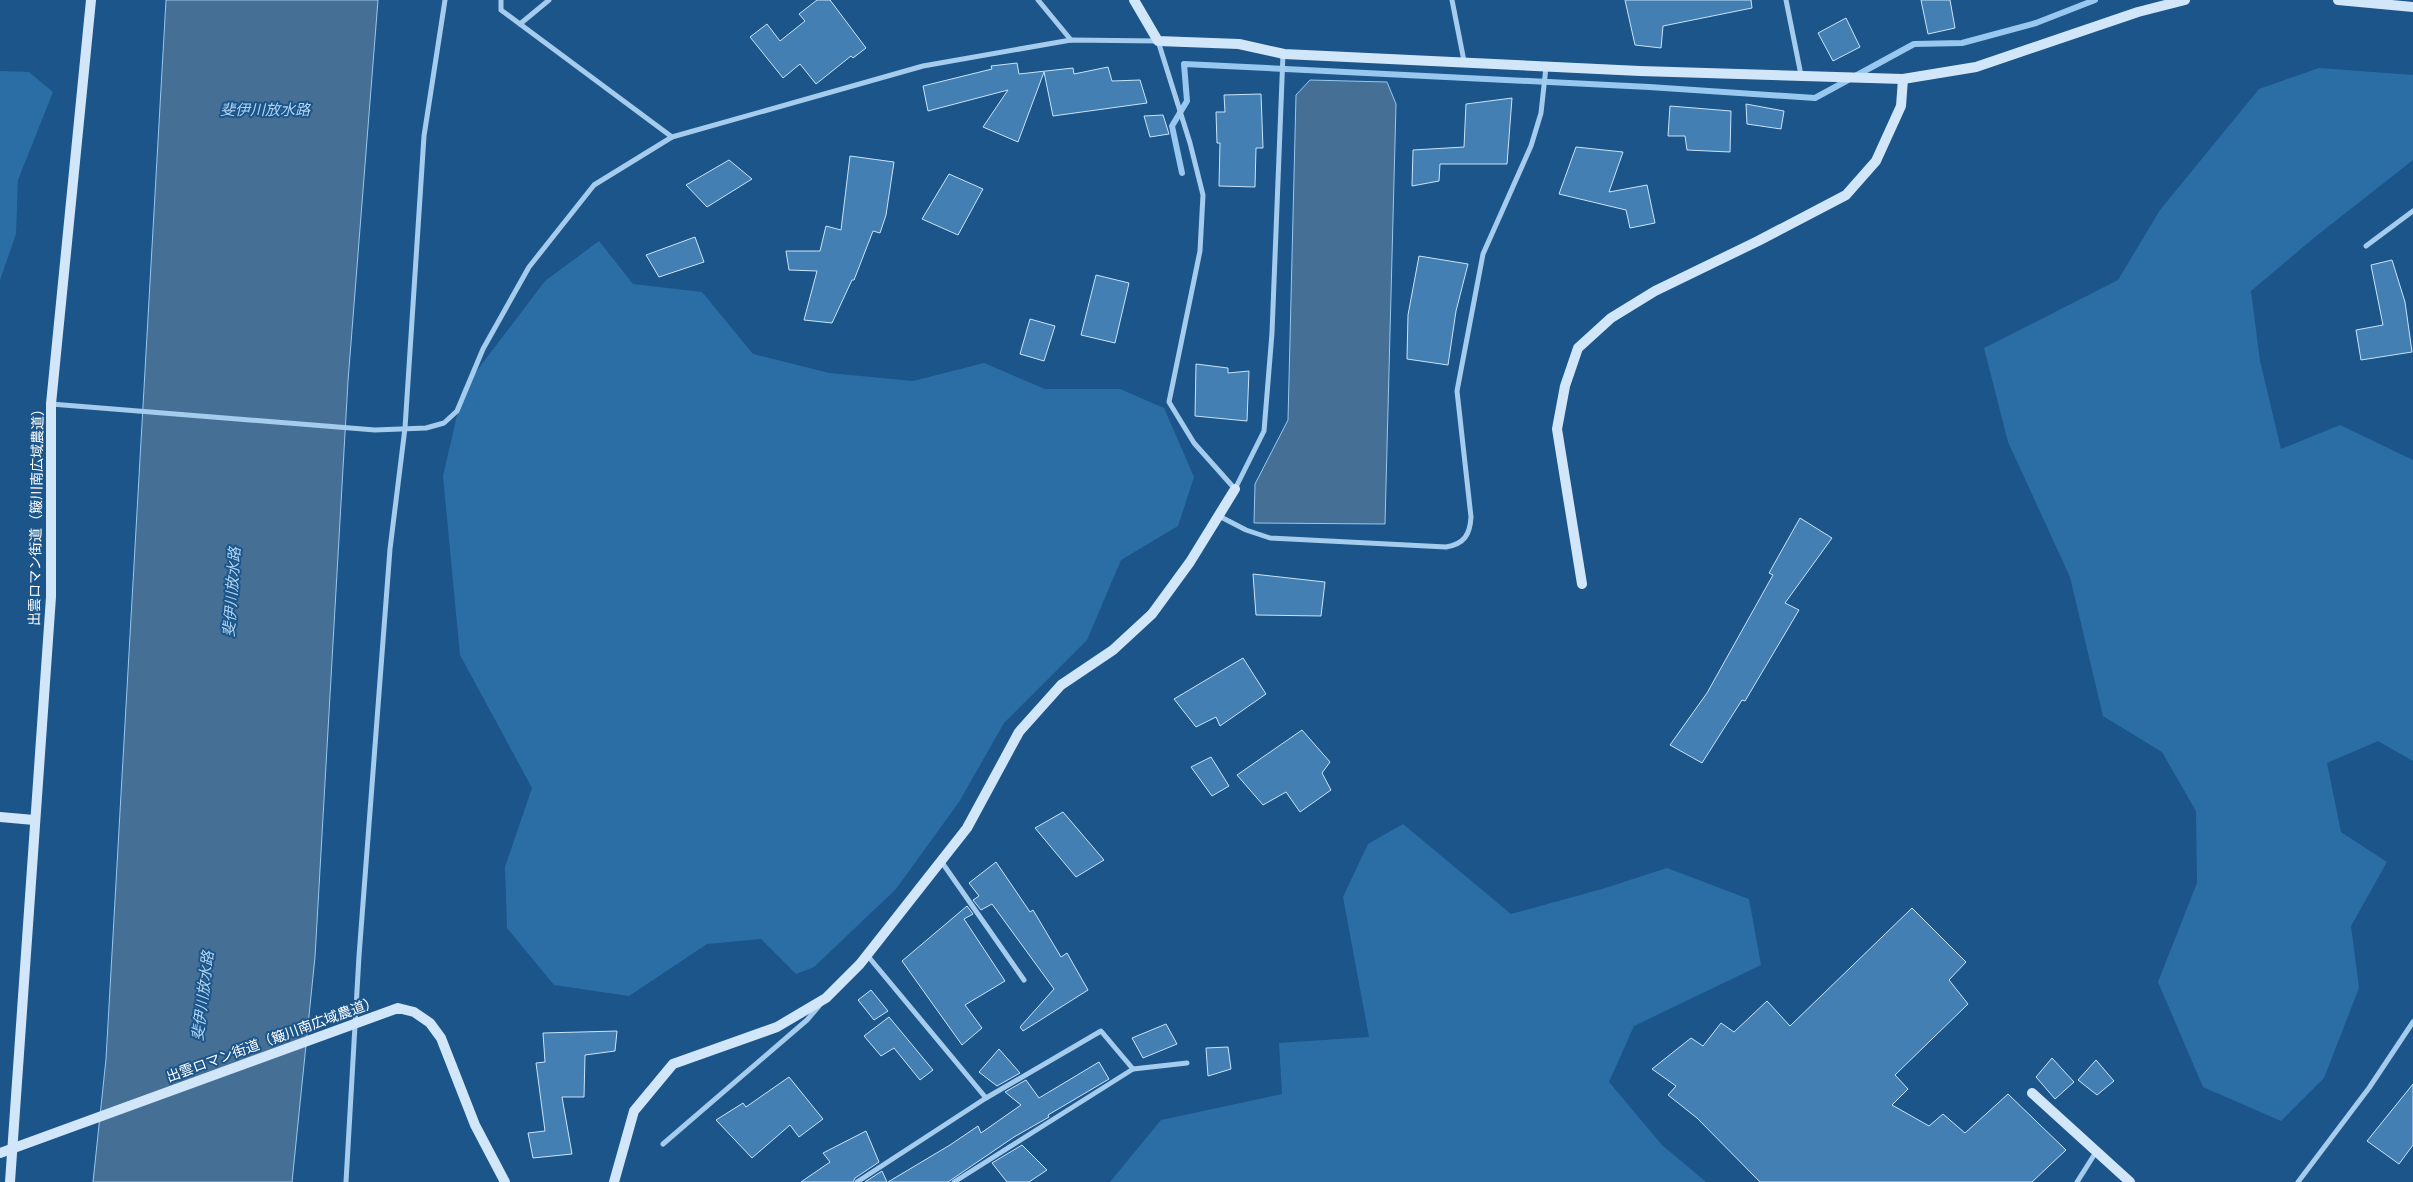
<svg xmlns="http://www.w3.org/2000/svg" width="2413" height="1182" font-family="Cabin,'Noto Sans JP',sans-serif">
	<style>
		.green { fill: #2b6ea6 }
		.water { fill: #456f95; stroke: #98c8ef }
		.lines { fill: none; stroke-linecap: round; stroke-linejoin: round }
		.stream { stroke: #98c8ef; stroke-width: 6 }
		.building { fill: #437fb2; stroke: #cae4f9 }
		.street { stroke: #a5cced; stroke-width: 5 }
		.secondary { stroke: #d2e6f9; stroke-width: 10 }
		.labels { text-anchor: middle; stroke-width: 4; stroke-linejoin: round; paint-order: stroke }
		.street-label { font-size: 14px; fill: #fff; stroke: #1b558a }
		.water-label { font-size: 15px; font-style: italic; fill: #b1d6f4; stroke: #1b558a }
	</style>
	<rect width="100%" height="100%" fill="#1b558a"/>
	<!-- green -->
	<g class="green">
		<path d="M2319,68L2413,75V160L2315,237L2251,291L2260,361L2281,449L2340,425L2413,460V761L2378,741L2327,763L2341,832L2387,862L2351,926L2359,988L2324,1078L2281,1121L2203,1087L2158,982L2197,883L2196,811L2162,752L2103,716L2070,577L2008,442L1984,348L2118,280L2160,210L2259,89Z"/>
		<path d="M0,71L29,72L53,92L18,180L16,234L0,280Z"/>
		<path d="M599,241L633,284L702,292L753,354L829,373L913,381L984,363L1045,389H1120L1164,408L1194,477L1178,526L1121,560L1087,640L1004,723L959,802L896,889L814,967L796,974L761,939L707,944L629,996L554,985L507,928L505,867L532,788L460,655L443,476L463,389L545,281Z"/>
		<path d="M1403,824L1511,914L1602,889L1667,868L1749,899L1761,965L1634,1026L1609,1082L1662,1145L1706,1182H1110L1161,1120L1282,1094L1279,1043L1369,1037L1343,897L1368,844Z"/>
	</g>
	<!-- water -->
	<g class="water">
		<path d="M166,0H378L348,381L315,957L292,1182H93L106,1059Z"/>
		<path d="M1310,80L1387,82L1396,104L1385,524L1254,523L1255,484L1288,420L1296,95Z"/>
	</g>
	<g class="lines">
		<!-- stream -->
		<path class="stream" d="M1182,173L1172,126L1187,101L1184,64L1649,87L1815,98L1914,44L1962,43L2036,23L2095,0"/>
	</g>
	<!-- building -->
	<g class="building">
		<path d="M817,0H830L866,48L853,58L851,56L816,84L800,64L783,78L750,37L767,24L780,41L805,21L799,14Z"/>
		<path d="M1625,0H1751L1752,8L1663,26L1661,48L1635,45Z"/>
		<path d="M1921,0H1950L1955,28L1928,34Z"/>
		<path d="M1846,18L1860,47L1833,61L1818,33Z"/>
		<path d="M1017,63L1019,74L1073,68L1074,74L1108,67L1112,81L1140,80L1147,103L1053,116L1044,72L1018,142L983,127L1008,90L928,111L923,86L992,69L991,66Z"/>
		<path d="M1261,94L1263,148H1256L1255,187L1219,186L1220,143H1217L1216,112H1225L1224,95Z"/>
		<path d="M1512,98L1507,164H1440L1439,181L1412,186L1413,150L1464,147L1466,104Z"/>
		<path d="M1746,104L1784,111L1781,129L1747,124Z"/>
		<path d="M1670,106L1731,111L1730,152L1687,150L1685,136H1668Z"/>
		<path d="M1163,115L1169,134L1150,137L1144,116Z"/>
		<path d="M1576,147L1623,152L1609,192L1647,185L1655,223L1630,228L1626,210L1559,194Z"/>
		<path d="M850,156L894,162L886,215L880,233L873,231L854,280H852L832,323L804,320L817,271L789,270L786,251H820L826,226L841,230Z"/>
		<path d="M729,160L752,179L707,207L686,185Z"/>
		<path d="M949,174L983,189L958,235L922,219Z"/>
		<path d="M695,237L704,262L659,277L646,255Z"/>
		<path d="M1419,256L1468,264L1456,311L1448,365L1407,359L1408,315Z"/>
		<path d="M2392,260L2405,302L2412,352L2361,360L2356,330L2383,325L2371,265Z"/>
		<path d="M1096,275L1129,283L1115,343L1081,335Z"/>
		<path d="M1030,319L1055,326L1044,361L1020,354Z"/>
		<path d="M1196,364L1228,368V373L1249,371L1247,421L1195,416Z"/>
		<path d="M1800,518L1832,538L1785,603L1799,610L1745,701L1742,700L1702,763L1670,745L1707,693L1773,575L1769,573Z"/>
		<path d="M1253,574L1325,582L1321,616L1256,615Z"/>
		<path d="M1243,658L1266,694L1220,726L1216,717L1196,727L1174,699Z"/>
		<path d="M1302,730L1330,762L1322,773L1331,790L1300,812L1286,792L1263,805L1237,775Z"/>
		<path d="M1211,757L1229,786L1212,796L1191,767Z"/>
		<path d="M1063,812L1104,860L1076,877L1035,828Z"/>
		<path d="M996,862L1030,912L1033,910L1061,957L1067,953L1088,990L1023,1031L1020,1027L1054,989L992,904L981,910L973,900L979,896L969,883Z"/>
		<path d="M967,906L973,914L964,919L1005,981L965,1005L982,1028L962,1045L902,961Z"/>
		<path d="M1912,908L1966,962L1949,980L1968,1004L1895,1075L1908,1089L1892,1105L1929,1126L1943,1114L1965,1133L2008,1094L2066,1150L2032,1182H1760L1697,1118L1668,1095L1676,1086L1652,1069L1691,1038L1703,1046L1721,1023L1734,1032L1767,1001L1790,1026Z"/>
		<path d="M871,990L888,1011L874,1020L858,1000Z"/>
		<path d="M889,1017L933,1070L920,1080L894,1048L881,1056L864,1036Z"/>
		<path d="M1166,1024L1177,1044L1143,1058L1132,1038Z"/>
		<path d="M617,1031L615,1051L585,1055L584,1097H562L572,1154L533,1158L528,1133L545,1131L536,1063L545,1062L543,1033Z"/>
		<path d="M1228,1047L1231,1069L1208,1076L1206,1048Z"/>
		<path d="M999,1049L1020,1073L997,1086L979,1072Z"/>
		<path d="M2052,1058L2074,1082L2055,1099L2036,1077Z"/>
		<path d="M2096,1060L2114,1081L2097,1095L2078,1080Z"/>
		<path d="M1099,1062L1109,1079L1048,1115L1049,1117L1014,1137L948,1182H888L950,1145L978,1126L981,1133L1021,1105L1005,1092L1026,1080L1039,1098Z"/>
		<path d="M789,1077L823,1119L799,1137L790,1125L752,1158L716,1120L743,1103L746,1107Z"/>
		<path d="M2413,1084V1145L2399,1164L2367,1141Z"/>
		<path d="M866,1131L879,1162L855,1178L853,1182H801L830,1162L823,1153Z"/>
		<path d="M1022,1145L1047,1170L1029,1182H1007L992,1163Z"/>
		<path d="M882,1171L887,1182H865Z"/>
	</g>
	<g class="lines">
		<!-- street -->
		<g class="street">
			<path d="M501,0V10L672,137"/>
			<path d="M1038,0L1071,40"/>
			<path d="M1452,0L1464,61"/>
			<path d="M1786,0L1801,75"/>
			<path d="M520,24L549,0"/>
			<path d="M2366,246L2413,211"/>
			<path d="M51,404L375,430L426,428L444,423L457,411L483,349L529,267L594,185L672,137L923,66L1071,40L1158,41L1190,143L1203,195L1200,251L1169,402L1194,443L1235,489L1264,431L1272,333L1283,54"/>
			<path d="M1219,516L1246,530L1270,538L1446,547C1464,544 1470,535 1471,517L1457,391L1483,254L1531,146L1541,113L1546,67"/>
			<path d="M941,861L1024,980"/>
			<path d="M867,955L986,1098L1101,1031L1133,1069L1187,1063"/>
			<path d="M663,1144L807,1020L819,1006"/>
			<path d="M346,1182L359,956L390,549L405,428L424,136L445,0"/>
			<path d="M857,1182L986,1098"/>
			<path d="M954,1182L1133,1069"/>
			<path d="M2077,1182L2096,1152"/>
			<path d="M2298,1182L2369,1088L2413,1022"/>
		</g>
		<!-- secondary -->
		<g class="secondary">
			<path d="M1134,0L1158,41L1239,44L1284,54L1640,71L1903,79L1976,67L2138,12L2185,0"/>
			<path d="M2338,0L2413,7"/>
			<path d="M1582,584L1557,429L1565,386L1578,348L1611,318L1655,291L1758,241L1846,195L1876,161L1901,106L1903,79"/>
			<path d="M0,817L34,820"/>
			<path d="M2032,1093L2130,1182"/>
			<path d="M0,1153L398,1008L414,1012L430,1023L441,1038L475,1125L505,1182"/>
			<path d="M10,1182L51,597V404L91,0"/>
			<path d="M614,1182L634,1111L673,1064L777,1027L826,998L860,964L967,828L1019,732L1061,685L1113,650L1152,614L1190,562L1235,489"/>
		</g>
	</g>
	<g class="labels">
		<!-- street labels -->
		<g class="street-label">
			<text transform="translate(36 514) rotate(-89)" y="5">出雲ロマン街道（簸川南広域農道）</text>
			<text transform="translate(272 1039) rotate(-20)" y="5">出雲ロマン街道（簸川南広域農道）</text>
		</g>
		<!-- water labels -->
		<g class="water-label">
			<text x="265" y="115">斐伊川放水路</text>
			<text transform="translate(232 592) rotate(-86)" y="5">斐伊川放水路</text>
			<text transform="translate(203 996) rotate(-83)" y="5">斐伊川放水路</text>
		</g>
	</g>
</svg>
